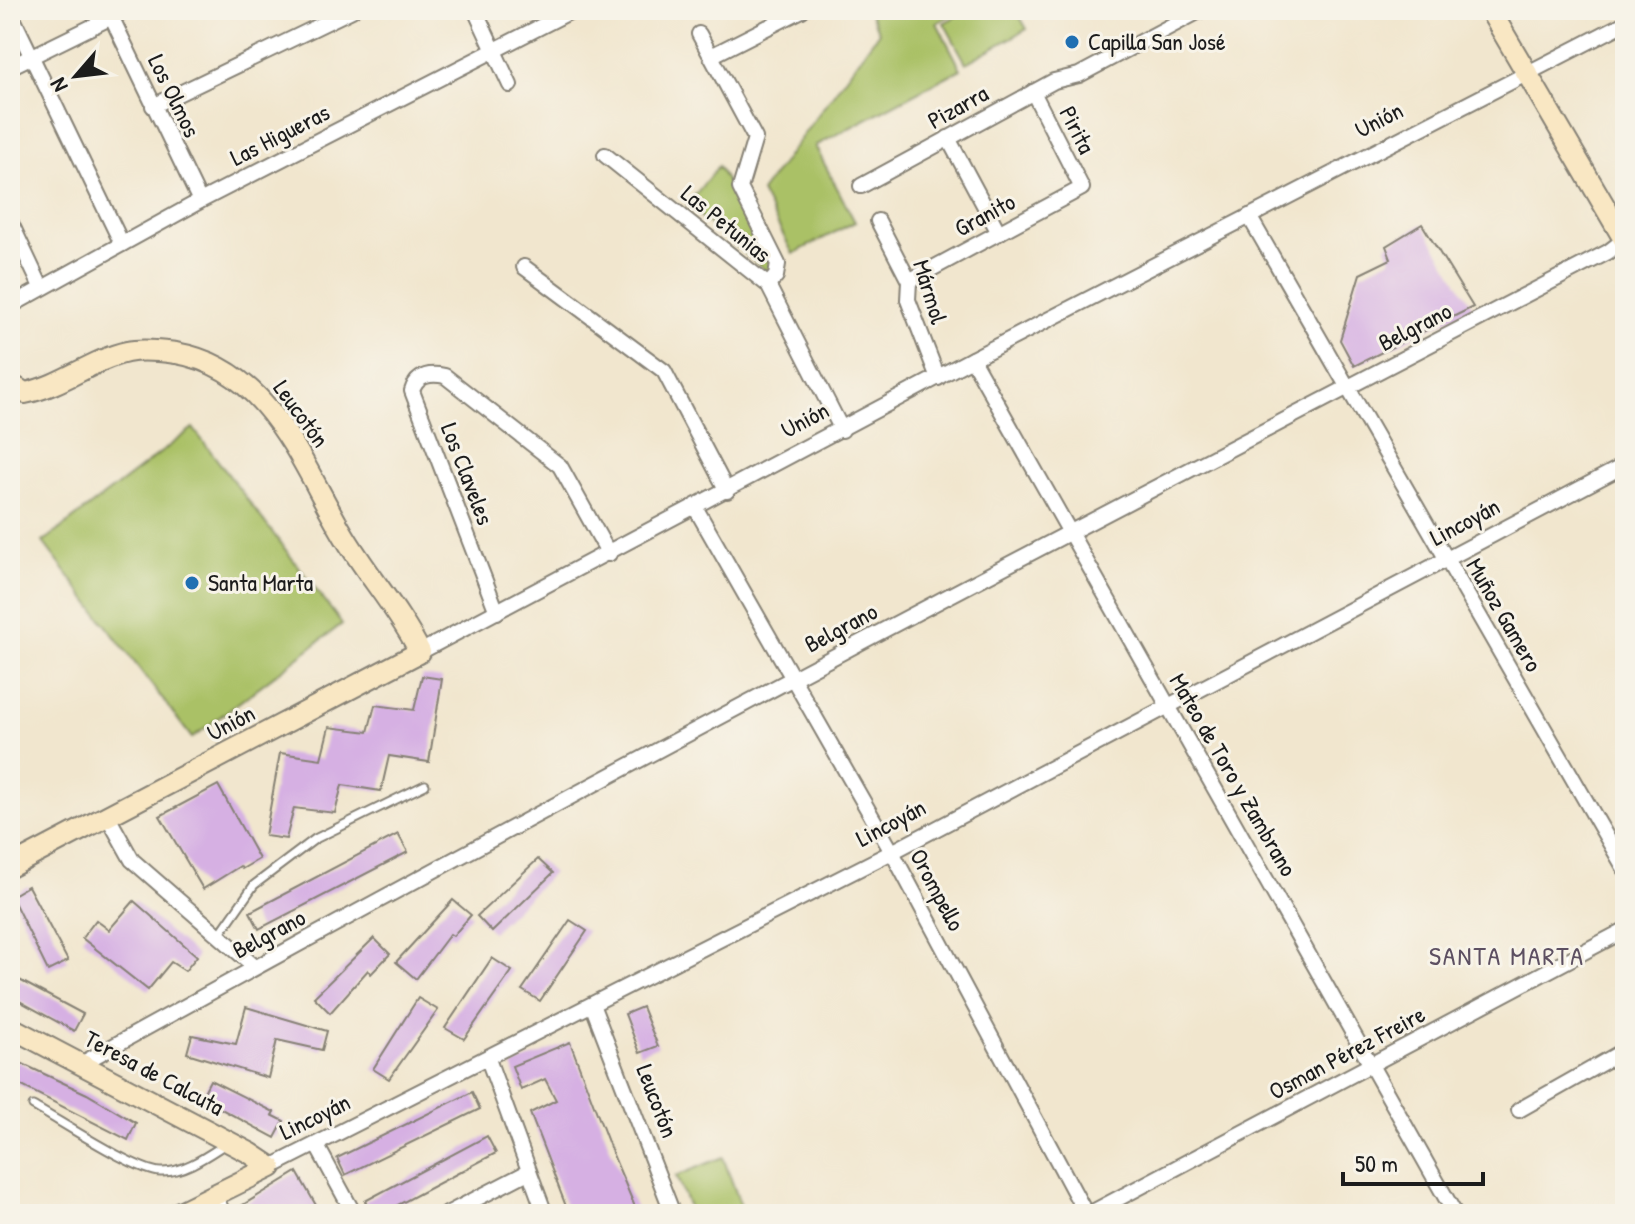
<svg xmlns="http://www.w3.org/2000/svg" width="1635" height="1224" font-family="'Patrick Hand',sans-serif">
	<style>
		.green { fill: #aac166; stroke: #636e41; stroke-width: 2 }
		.building { fill: #d6b0e3 }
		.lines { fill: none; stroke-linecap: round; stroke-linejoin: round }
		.lane-casing { stroke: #868175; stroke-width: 11 }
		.street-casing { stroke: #868175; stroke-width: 18 }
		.secondary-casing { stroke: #868175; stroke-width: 24 }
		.lane { stroke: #fff; stroke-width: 7 }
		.street { stroke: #fff; stroke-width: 14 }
		.secondary { stroke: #f9e7c3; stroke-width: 20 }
		.poi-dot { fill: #1f6fb2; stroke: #f7f3e8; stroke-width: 3 }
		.labels { text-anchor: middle; stroke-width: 6; stroke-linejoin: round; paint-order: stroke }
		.poi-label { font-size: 24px; fill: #1c1c1c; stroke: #f7f3e8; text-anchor: start }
		.street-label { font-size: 24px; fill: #1c1c1c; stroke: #f7f3e8 }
		.neighbourhood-label { font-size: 26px; letter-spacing: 2px; fill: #5d5062; stroke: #f7f3e8 }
	</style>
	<rect width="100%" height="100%" fill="#f7f3e8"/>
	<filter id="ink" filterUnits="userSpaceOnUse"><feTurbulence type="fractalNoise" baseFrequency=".0125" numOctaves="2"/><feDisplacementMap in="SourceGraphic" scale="16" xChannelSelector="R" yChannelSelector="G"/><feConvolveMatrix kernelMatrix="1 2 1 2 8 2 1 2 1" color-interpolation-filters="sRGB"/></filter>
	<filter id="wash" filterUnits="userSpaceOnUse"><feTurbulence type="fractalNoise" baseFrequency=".006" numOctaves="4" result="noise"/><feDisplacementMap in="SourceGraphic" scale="32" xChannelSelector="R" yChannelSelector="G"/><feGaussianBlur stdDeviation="1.8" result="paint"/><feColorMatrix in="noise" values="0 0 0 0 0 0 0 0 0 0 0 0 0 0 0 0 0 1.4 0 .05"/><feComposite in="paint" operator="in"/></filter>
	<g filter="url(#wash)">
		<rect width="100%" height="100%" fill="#f1e6ce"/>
		<!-- green -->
		<g class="green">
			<path d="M868,10H959L937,23L961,69L815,146L855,222L793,254L761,192L879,32Z"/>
			<path d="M967,10H1016L1027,29L966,63L944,23Z"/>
			<path d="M718,166L773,269L767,272L687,205Z"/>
			<path d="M193,428L342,624L192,738L43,542Z"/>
			<path d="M723,1157L743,1212L692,1214L676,1176Z"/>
		</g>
		<g id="blocks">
			<!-- building -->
			<g class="building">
				<path d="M1422,224L1473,307L1354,366L1340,340L1360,274L1391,259L1386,246Z"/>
				<path d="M422,676L442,679L429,762L389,756L381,791L342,785L335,813L294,808L286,839L265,836L280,753L321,759L329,727L368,732L375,705L414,710Z"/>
				<path d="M218,785L259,859L242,869L240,866L203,889L160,816Z"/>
				<path d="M398,834L408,852L259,929L250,912Z"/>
				<path d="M538,859L553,873L492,932L477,916Z"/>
				<path d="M28,886L68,961L48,971L11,896Z"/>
				<path d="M453,900L471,915L453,936L450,934L416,979L396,962Z"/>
				<path d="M134,901L197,956L185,971L171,962L148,990L82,938L96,920L109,930Z"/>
				<path d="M570,920L587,931L540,1001L522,990Z"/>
				<path d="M374,938L390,954L371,974L368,970L330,1013L314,997Z"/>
				<path d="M492,958L512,971L464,1039L445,1028Z"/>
				<path d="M10,975L83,1014L74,1031L10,996Z"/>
				<path d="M418,998L438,1010L389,1079L373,1069Z"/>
				<path d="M246,1007L327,1031L322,1050L277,1040L268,1078L187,1053L192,1035L236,1044Z"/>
				<path d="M642,1007L658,1046L640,1053L625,1014Z"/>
				<path d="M570,1042L611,1150L638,1214H569L530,1113L556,1100L545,1079L521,1090L512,1066Z"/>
				<path d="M10,1058L87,1094L136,1123L128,1140L10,1080Z"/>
				<path d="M210,1080L274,1112L272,1115L284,1121L275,1138L201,1098Z"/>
				<path d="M472,1092L480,1109L345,1175L337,1158Z"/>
				<path d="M487,1136L496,1153L381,1214H371L365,1201Z"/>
				<path d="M297,1172L321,1214H234L233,1211Z"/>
			</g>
		</g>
	</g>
	<g filter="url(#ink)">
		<use href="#blocks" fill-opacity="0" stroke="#868175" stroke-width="2"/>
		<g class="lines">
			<defs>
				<g id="lane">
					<path d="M219,935L254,885L315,839L425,785"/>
					<path d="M33,1106C59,1120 135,1171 161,1172C183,1173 207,1156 224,1145"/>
				</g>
				<g id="street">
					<path d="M108,10L200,201"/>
					<path d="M475,10L510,85"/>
					<path d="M10,12L122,244"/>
					<path d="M699,34L755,138L740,188L778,264L776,276L768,285"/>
					<path d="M711,56L802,10"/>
					<path d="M10,67L126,10"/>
					<path d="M153,106L352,10"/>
					<path d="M948,138L999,233"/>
					<path d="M605,155L768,285L842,430"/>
					<path d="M861,186L1054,81L1079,75L1201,10"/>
					<path d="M1249,216L1625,869"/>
					<path d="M10,221L41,287"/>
					<path d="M878,221L909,281L908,300L938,378"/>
					<path d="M524,267L664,371L727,491"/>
					<path d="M909,281L1082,188L1033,92"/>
					<path d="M10,306L200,201L573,10"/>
					<path d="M972,359L1455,1214"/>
					<path d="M695,507L892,852L1086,1214"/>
					<path d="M497,612L412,391C417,375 430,373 445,376L560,466L609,554"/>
					<path d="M420,652L972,359L1625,23"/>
					<path d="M108,817L132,860L255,967"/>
					<path d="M593,1007L673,1214"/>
					<path d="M488,1059L545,1214"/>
					<path d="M81,1064C584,784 1096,518 1608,252L1625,239"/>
					<path d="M1519,1110L1625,1050"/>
					<path d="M317,1146L354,1214"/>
					<path d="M271,1167L892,852L1625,465"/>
					<path d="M214,1196L224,1214"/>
					<path d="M447,1214L528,1172"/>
					<path d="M1089,1214L1625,930"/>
				</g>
				<g id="secondary">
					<path d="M1490,10L1625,241"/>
					<path d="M10,384L25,393C62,386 91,360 127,352C141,349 161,351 176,353C270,369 300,462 343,534C367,575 399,610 420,652L10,867"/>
					<path d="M10,1027L250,1153L271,1167L176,1214"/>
				</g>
			</defs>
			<!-- lane casing -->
			<use href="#lane" class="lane-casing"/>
			<!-- street casing -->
			<use href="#street" class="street-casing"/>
			<!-- secondary casing -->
			<use href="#secondary" class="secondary-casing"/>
			<!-- lane -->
			<use href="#lane" class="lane"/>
			<!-- street -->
			<use href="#street" class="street"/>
			<!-- secondary -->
			<use href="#secondary" class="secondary"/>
		</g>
	</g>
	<!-- markers -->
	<g class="poi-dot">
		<circle cx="1072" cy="42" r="8"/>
		<circle cx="192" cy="583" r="8"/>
	</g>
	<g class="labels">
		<!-- poi labels -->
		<g class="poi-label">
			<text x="1088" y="50">Capilla San José</text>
			<text x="208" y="591">Santa Marta</text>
		</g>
		<!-- street labels -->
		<g class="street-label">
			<text transform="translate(174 96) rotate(64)" y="8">Los Olmos</text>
			<text transform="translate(958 107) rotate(-29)" y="8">Pizarra</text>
			<text transform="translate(1379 120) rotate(-27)" y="8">Unión</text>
			<text transform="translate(1077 130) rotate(63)" y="8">Pirita</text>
			<text transform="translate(280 135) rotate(-27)" y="8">Las Higueras</text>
			<text transform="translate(985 215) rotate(-28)" y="8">Granito</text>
			<text transform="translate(726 224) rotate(39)" y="8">Las Petunias</text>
			<text transform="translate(930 292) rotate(73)" y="8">Mármol</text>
			<text transform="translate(1415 327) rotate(-27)" y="8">Belgrano</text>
			<text transform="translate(301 414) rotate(54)" y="8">Leucotón</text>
			<text transform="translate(805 420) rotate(-28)" y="8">Unión</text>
			<text transform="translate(467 474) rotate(69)" y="8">Los Claveles</text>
			<text transform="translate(1465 522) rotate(-28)" y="8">Lincoyán</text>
			<text transform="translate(1504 615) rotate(60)" y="8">Muñoz Gamero</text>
			<text transform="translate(841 628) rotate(-28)" y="8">Belgrano</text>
			<text transform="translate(231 723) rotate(-28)" y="8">Unión</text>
			<text transform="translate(1233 775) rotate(60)" y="8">Mateo de Toro y Zambrano</text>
			<text transform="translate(891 823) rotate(-28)" y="8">Lincoyán</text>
			<text transform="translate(937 890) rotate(62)" y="8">Orompello</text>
			<text transform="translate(269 934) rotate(-28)" y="8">Belgrano</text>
			<text transform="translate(1347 1053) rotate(-28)" y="8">Osman Pérez Freire</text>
			<text transform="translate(154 1073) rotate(28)" y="8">Teresa de Calcuta</text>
			<text transform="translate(657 1101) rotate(69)" y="8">Leucotón</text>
			<text transform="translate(315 1117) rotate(-26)" y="8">Lincoyán</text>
		</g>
		<!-- neighbourhood labels -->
		<g class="neighbourhood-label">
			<text x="1507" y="965">SANTA MARTA</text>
		</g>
	</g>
	<!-- margin -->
	<rect width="1635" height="1224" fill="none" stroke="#f7f3e8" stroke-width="40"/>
	<!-- north arrow -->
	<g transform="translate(76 76) rotate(242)" stroke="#f7f3e8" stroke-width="6" paint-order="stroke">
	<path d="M0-6L14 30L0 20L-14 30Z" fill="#1c1c1c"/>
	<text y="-12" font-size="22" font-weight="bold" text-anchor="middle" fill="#1c1c1c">N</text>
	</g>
	<!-- scale -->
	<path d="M1343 1172v12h140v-12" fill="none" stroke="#1c1c1c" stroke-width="4"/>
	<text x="1355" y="1172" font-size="24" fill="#1c1c1c" stroke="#f7f3e8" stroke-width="6" paint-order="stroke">50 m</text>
</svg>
